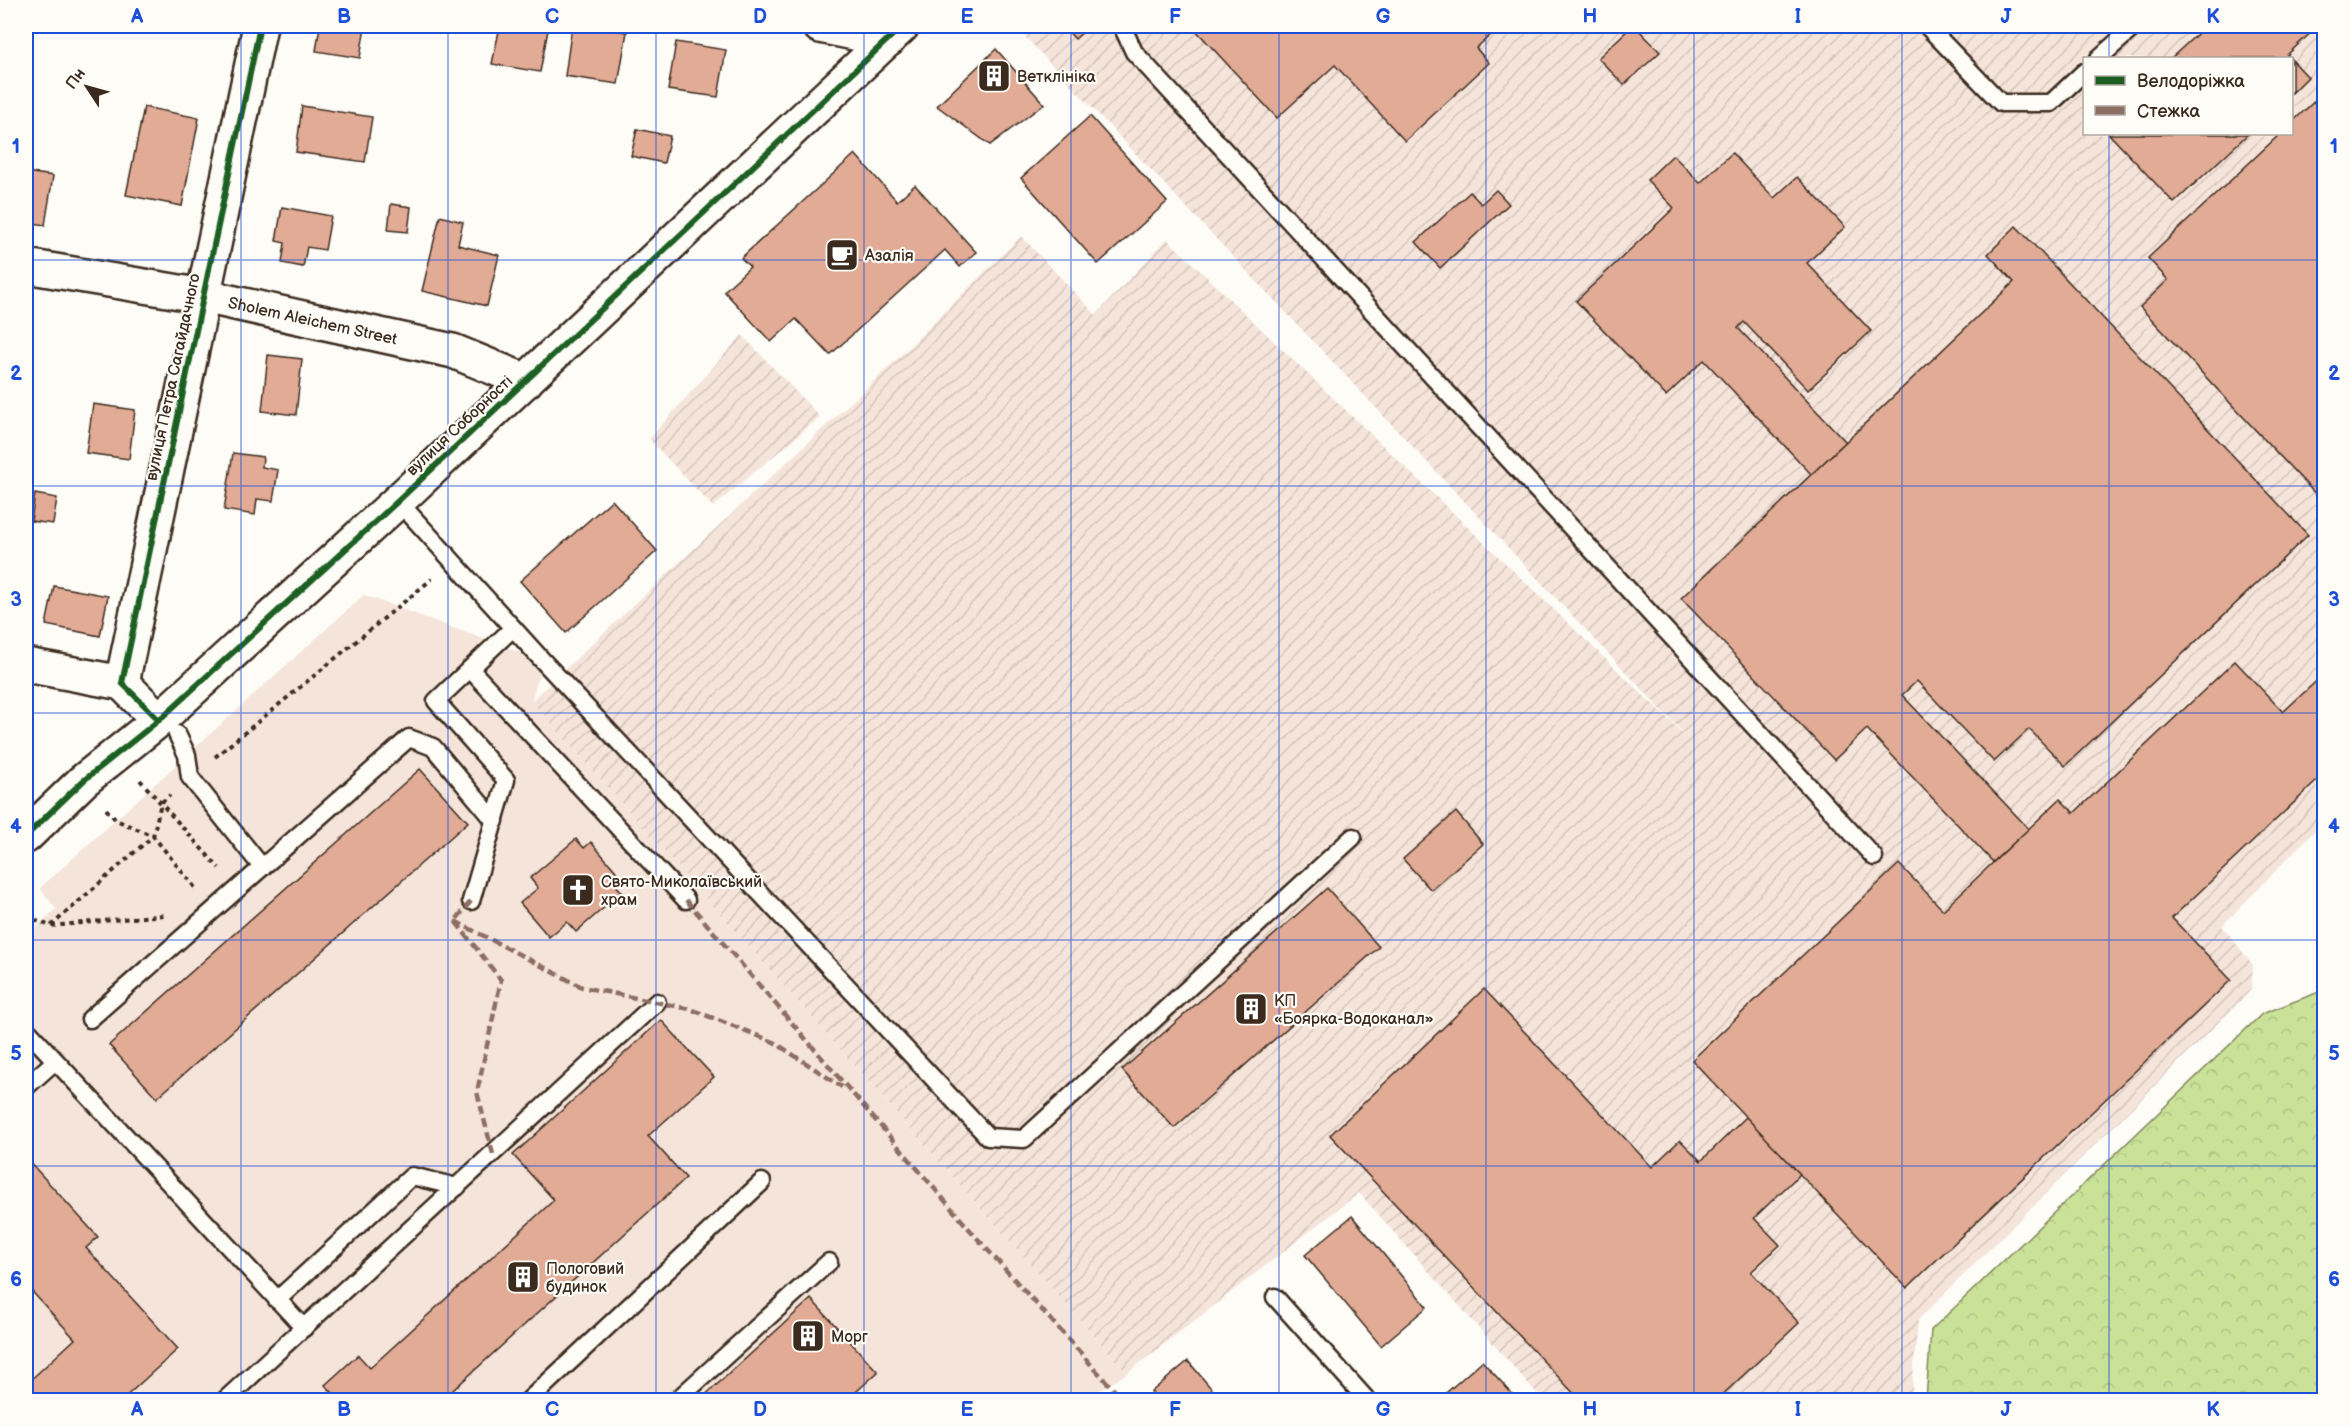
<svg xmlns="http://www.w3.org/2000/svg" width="2350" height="1426" font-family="'Balsamiq Sans',sans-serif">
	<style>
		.built { fill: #f5e4da }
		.industrial { fill: url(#industrial-furrows); fill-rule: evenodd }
		.forest { fill: url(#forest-crowns); stroke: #82865b; stroke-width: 1.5 }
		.building { fill: #e1ab96; stroke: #3b2a1e; stroke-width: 1.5 }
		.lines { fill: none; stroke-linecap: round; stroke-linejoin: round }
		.service-casing { stroke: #3b2a1e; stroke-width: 21 }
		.minor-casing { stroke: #3b2a1e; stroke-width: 38 }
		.path { stroke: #3b2a1e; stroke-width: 4; stroke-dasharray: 4.5 4.5; stroke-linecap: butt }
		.service { stroke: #fdfcf7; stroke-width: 16 }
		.minor { stroke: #fdfcf7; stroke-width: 33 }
		.quiet { stroke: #8d6e63; stroke-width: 4.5; stroke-dasharray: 9 4.5; stroke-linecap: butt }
		.cycleway-casing { stroke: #fdfcf7; stroke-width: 10 }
		.cycleway { stroke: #1b5e20; stroke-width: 6 }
		.grid { fill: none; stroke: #1d4ed8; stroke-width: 1.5; stroke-opacity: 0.55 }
		.labels { text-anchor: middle; stroke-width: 4.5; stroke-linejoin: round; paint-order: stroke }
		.poi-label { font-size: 16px; fill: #3b2a1e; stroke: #fdfcf7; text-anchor: start }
		.street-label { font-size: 16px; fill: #3b2a1e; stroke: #fdfcf7 }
		.neatline { fill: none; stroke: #1d4ed8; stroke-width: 2 }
		.grid-label { font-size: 20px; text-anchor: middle; font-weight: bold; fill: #1d4ed8 }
	</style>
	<defs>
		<pattern id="industrial-furrows" width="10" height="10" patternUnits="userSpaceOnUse" patternTransform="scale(1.5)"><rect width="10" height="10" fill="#f5e4da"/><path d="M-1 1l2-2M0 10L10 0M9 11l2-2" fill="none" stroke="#d3c4bb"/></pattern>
		<pattern id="forest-crowns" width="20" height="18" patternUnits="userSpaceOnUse" patternTransform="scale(1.5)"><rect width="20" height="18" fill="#c9e298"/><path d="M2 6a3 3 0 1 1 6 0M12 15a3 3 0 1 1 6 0" fill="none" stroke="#aec283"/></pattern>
	</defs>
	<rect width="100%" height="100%" fill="#fdfcf7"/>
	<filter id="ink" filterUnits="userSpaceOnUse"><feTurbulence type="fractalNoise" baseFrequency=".0167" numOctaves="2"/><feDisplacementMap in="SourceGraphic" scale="12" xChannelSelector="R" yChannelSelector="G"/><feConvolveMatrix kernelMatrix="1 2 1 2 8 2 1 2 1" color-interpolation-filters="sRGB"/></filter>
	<g filter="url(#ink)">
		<!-- built -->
		<path class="built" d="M364,595L543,661L531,701L1127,1373L1085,1400H26V936L56,909L40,888Z"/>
		<!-- industrial -->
		<g class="industrial">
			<path d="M1015,26H2324V821L2222,926L2253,965L2251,990L1918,1320L1911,1400H1543L1359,1193L1127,1373L531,701L889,367L1021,236L1096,315L1167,239L1691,741ZM2084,58H2292V134H2084Z"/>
			<path d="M742,335L820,417L713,507L649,439Z"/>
		</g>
		<!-- forest -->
		<path class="forest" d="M2324,990V1400H1926L1931,1330L2262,1014Z"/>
		<!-- building -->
		<g class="building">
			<path d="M320,26H365L360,58L316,51Z"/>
			<path d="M500,26H536V28L548,30L540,72L492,64Z"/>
			<path d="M572,26H586L627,32L618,84L565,76Z"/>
			<path d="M1063,26H1090L1075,39Z"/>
			<path d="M1192,26H1501L1476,48L1489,63L1405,141L1335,65L1277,118Z"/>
			<path d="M1632,26H1635L1660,52L1624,85L1598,58Z"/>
			<path d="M2206,26H2318L2287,55L2290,58H2171Z"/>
			<path d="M676,42L726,50L718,97L668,90Z"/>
			<path d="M996,49L1044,104L990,145L937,106Z"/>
			<path d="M2292,60L2308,77L2292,93Z"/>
			<path d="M2317,99L2324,107V503L2140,307L2168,280L2148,258L2280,134H2292V122Z"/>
			<path d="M302,106L372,117L365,162L296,152Z"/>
			<path d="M144,107L199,118L182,206L126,195Z"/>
			<path d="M1090,116L1167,202L1098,264L1021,178Z"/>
			<path d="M637,129L670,136L664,163L631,156Z"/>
			<path d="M2109,134H2248L2174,203Z"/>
			<path d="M1732,153L1774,198L1797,177L1845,227L1807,263L1871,331L1808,390L1744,322L1738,328L1846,442L1812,475L1704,360L1666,396L1576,301L1674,208L1647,180L1673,155L1700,183Z"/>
			<path d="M855,154L897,201L915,185L976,252L960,267L945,250L830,355L796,319L771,342L724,291L750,267L741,258Z"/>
			<path d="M26,172L53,176L45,225L26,222Z"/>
			<path d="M1496,190L1509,204L1440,268L1416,242L1470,192L1481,204Z"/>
			<path d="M391,204L411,207L408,232L388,230Z"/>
			<path d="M282,207L331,216L325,250L307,247L303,267L282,263L285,243L276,241Z"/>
			<path d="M440,216L463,222L458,245L499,255L487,306L422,291Z"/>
			<path d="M2016,226L2308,535L2065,766L2029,729L1994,762L1917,681L1902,695L2029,829L1993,862L1867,729L1834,760L1681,598L2014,282L1988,254Z"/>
			<path d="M268,355L302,359L296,415L262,411Z"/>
			<path d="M93,404L135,410L129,459L86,453Z"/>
			<path d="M233,453L263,457L262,467L278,470L273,501L257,499L255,515L224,510Z"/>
			<path d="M35,494L57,498L53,524L31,521Z"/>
			<path d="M612,500L657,551L566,633L520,581Z"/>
			<path d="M54,586L108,596L100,636L46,625Z"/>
			<path d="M2235,661L2283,712L2324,674V789L2317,781L2172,918L2231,980L1907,1288L1692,1060L1899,864L1943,910L2060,799L2074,813Z"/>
			<path d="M420,769L468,822L157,1098L109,1045Z"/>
			<path d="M1456,812L1483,844L1431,890L1403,859Z"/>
			<path d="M576,839L584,848L591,842L620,876L613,882L622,892L576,932L567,922L549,937L520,903L538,888L530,878Z"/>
			<path d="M1327,888L1379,947L1174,1128L1122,1070Z"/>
			<path d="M1484,989L1652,1167L1680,1140L1701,1161L1746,1117L1800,1174L1754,1218L1780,1245L1751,1272L1799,1323L1717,1400H1580L1330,1135Z"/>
			<path d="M661,1020L714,1077L648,1136L686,1178L442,1400H333L337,1397L325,1385L358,1355L370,1368L554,1200L513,1155Z"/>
			<path d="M26,1158L98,1237L86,1248L178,1349L122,1400H26V1384L75,1339L26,1285Z"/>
			<path d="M1352,1216L1427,1307L1381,1346L1305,1255Z"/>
			<path d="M811,1299L878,1372L847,1400H700Z"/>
			<path d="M1188,1361L1221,1400H1158L1151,1392Z"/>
			<path d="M1482,1361L1518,1400H1438Z"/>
		</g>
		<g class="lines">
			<defs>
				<g id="service">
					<path d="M1122,26L1134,52L1874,857"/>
					<path d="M1927,26L2001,103H2051L2084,72"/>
					<path d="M2099,58L2135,26"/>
					<path d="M398,501L543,661L988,1137L1024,1139L1353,837"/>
					<path d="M470,669L686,900"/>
					<path d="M177,734L187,755L190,777L262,867"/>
					<path d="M471,901L506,780L436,701L513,628"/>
					<path d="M90,1019L409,738L433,747L495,821"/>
					<path d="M26,1029L304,1328"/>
					<path d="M26,1087L54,1062"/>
					<path d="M1275,1297L1367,1400"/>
					<path d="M277,1300L412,1176L457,1187"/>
					<path d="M225,1400L657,1002"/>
					<path d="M529,1400L762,1182"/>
					<path d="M677,1400L829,1262"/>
				</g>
				<g id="minor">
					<path d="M820,26L888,40"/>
					<path id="s1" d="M26,266L203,296L453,351L526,381"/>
					<path d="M26,665L122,683"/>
					<path d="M159,720L122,683L260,26"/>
					<path d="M26,836L83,781L159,720L398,501L902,26"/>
				</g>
			</defs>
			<!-- service casing -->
			<use href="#service" class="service-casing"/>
			<!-- minor casing -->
			<use href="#minor" class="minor-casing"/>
			<!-- path -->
			<g class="path">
				<path d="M215,757L432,579"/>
				<path d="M140,780L219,868"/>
				<path d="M106,809L116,820L153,836L197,890"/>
				<path d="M26,917L51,926L164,915"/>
				<path d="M51,926L153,836L161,803L170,795"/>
			</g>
			<!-- service -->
			<use href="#service" class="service"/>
			<!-- minor -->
			<use href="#minor" class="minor"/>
			<!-- quiet -->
			<g class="quiet">
				<path d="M686,900L977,1238L1123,1400"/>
				<path d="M471,901L455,921L501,980L477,1092L493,1154"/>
				<path d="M455,921L582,987L690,1009L774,1042L842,1087"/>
			</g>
			<defs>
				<g id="cycleway">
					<path d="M159,720L122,683L260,26"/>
					<path d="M26,836L83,781L159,720L398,501L902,26"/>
				</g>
			</defs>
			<!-- cycleway casing -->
			<use href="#cycleway" class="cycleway-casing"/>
			<!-- cycleway -->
			<use href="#cycleway" class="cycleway"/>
		</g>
	</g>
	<!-- grid -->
	<path class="grid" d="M241,26V1400M448,26V1400M656,26V1400M864,26V1400M1071,26V1400M1279,26V1400M1486,26V1400M1694,26V1400M1902,26V1400M2109,26V58M2109,134V1400M26,260H2324M26,486H2324M26,713H2324M26,940H2324M26,1166H2324"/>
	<!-- icons -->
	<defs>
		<symbol id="building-square" viewBox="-11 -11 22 22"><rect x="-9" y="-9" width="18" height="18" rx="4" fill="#3b2a1e" stroke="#fdfcf7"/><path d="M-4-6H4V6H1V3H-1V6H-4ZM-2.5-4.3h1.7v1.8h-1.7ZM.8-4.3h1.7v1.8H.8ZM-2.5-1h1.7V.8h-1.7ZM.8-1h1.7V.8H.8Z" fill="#fff"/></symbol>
		<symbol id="cafe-square" viewBox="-11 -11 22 22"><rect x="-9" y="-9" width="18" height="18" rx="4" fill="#3b2a1e" stroke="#fdfcf7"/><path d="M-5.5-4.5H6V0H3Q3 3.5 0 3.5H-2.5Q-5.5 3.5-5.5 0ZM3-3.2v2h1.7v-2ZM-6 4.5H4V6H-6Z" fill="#fff"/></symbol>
		<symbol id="church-square" viewBox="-11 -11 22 22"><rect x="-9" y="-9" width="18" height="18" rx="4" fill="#3b2a1e" stroke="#fdfcf7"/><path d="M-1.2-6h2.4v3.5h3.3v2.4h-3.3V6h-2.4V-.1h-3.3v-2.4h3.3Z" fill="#fff"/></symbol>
	</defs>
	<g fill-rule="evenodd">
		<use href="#building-square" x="975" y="57" width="38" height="38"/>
		<use href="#cafe-square" x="823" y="236" width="38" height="38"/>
		<use href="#church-square" x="559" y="871" width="38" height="38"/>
		<use href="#building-square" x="1232" y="990" width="38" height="38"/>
		<use href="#building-square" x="504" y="1258" width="38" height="38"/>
		<use href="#building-square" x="789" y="1317" width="38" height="38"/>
	</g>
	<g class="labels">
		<!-- poi labels -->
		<g class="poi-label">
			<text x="1017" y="82">Ветклініка</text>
			<text x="865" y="261">Азалія</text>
			<text x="601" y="887">Свято-Миколаївський<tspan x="601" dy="18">храм</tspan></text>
			<text x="1274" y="1006">КП<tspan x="1274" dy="18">«Боярка-Водоканал»</tspan></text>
			<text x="546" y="1274">Пологовий<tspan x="546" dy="18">будинок</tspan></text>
			<text x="831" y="1342">Морг</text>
		</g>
		<!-- street labels -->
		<g class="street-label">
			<text dy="6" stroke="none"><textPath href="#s1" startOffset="292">Sholem Aleichem Street</textPath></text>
			<text transform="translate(172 377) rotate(-78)" y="6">вулиця Петра Сагайдачного</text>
			<text transform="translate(459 425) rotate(-43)" y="6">вулиця Соборності</text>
		</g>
	</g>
	<!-- margin -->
	<rect width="2350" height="1426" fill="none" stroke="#fdfcf7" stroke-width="66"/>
	<!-- legend -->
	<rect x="2083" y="57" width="210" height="78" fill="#fdfcf7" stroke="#afa8a0" stroke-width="1.5"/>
	<rect x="2095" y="76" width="30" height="9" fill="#1b5e20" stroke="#afa8a0" stroke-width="1.5"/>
	<text x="2137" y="87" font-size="18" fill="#3b2a1e">Велодоріжка</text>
	<rect x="2095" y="106" width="30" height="9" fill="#8d6e63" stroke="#afa8a0" stroke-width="1.5"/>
	<text x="2137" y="117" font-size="18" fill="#3b2a1e">Стежка</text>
	<!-- north arrow -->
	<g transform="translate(87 87) rotate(306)" stroke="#fdfcf7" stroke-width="4.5" paint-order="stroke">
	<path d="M0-4.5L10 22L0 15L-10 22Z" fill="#3b2a1e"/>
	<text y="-9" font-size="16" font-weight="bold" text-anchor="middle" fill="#3b2a1e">Пн</text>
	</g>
	<rect x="33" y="33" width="2284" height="1360" class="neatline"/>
	<g class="grid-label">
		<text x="137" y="23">A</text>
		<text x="344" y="23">B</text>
		<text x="552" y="23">C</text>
		<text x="760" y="23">D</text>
		<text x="967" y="23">E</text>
		<text x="1175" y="23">F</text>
		<text x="1383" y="23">G</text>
		<text x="1590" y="23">H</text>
		<text x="1798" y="23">I</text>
		<text x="2006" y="23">J</text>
		<text x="2213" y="23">K</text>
		<text x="16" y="153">1</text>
		<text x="2334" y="153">1</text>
		<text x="16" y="380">2</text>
		<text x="2334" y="380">2</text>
		<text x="16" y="606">3</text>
		<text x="2334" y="606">3</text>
		<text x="16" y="833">4</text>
		<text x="2334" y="833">4</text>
		<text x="16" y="1060">5</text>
		<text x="2334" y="1060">5</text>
		<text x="16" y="1286">6</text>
		<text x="2334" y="1286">6</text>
		<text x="137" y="1416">A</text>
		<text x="344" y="1416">B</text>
		<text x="552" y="1416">C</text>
		<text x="760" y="1416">D</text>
		<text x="967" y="1416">E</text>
		<text x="1175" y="1416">F</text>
		<text x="1383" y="1416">G</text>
		<text x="1590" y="1416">H</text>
		<text x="1798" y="1416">I</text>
		<text x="2006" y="1416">J</text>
		<text x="2213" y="1416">K</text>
	</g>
</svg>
